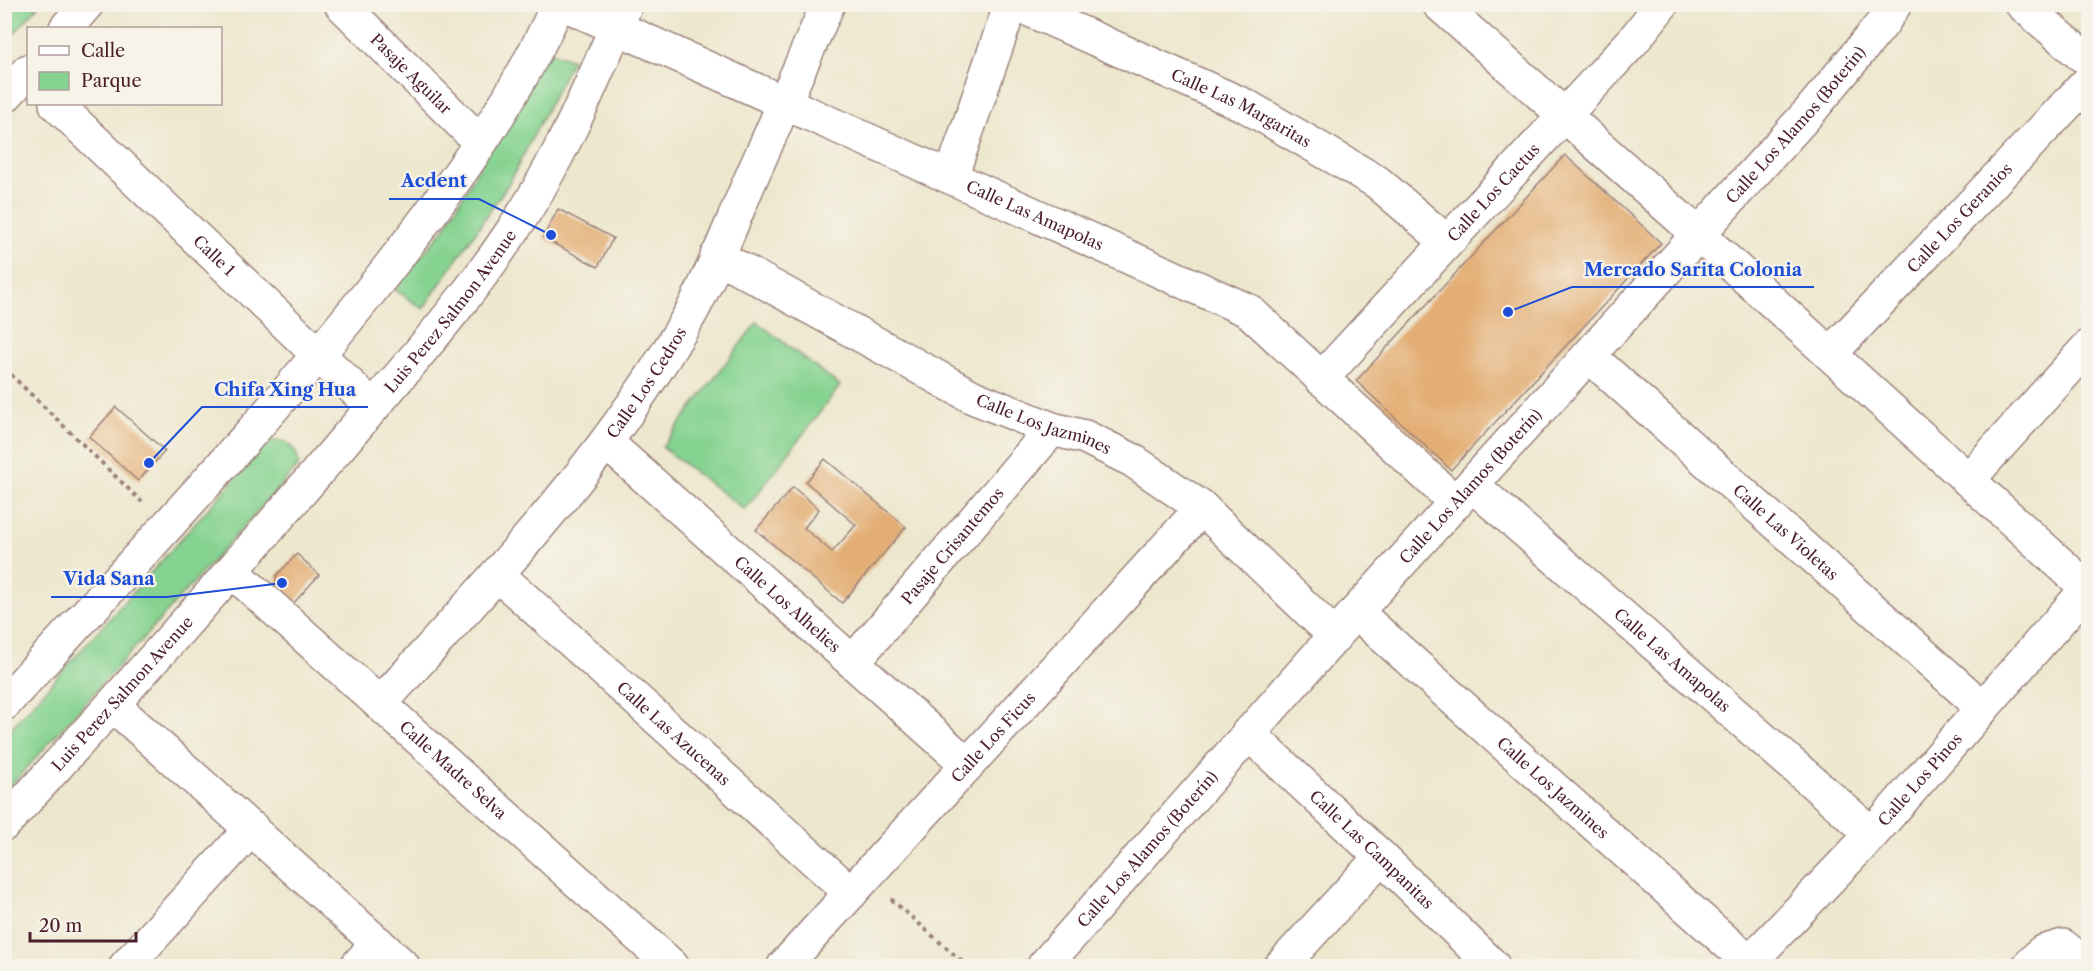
<svg xmlns="http://www.w3.org/2000/svg" width="2093" height="971" font-family="'Libre Caslon Text',serif">
	<style>
		.green { fill: #86d391; stroke: #68795e; stroke-width: 1.5 }
		.building { fill: #e3ae75 }
		.lines { fill: none; stroke-linecap: round; stroke-linejoin: round }
		.minor-casing { stroke: #9c837c; stroke-width: 36 }
		.major-casing { stroke: #9c837c; stroke-width: 36 }
		.path { stroke: #9c837c; stroke-width: 4; stroke-dasharray: 4.5 4.5; stroke-linecap: butt }
		.minor { stroke: #fff; stroke-width: 33 }
		.major { stroke: #fff; stroke-width: 33 }
		.labels { text-anchor: middle; stroke-width: 4.5; stroke-linejoin: round; paint-order: stroke }
		.street-label { font-size: 16px; fill: #4a1f2b; stroke: #f7f3e8 }
		.leader { fill: none; stroke: #1d4ed8; stroke-width: 2 }
		.callout-dot { fill: #1d4ed8; stroke: #f7f3e8; stroke-width: 2 }
		.callout-label { font-size: 18px; text-anchor: middle; font-weight: bold; fill: #1d4ed8; stroke: #f7f3e8; stroke-width: 4.5; stroke-linejoin: round; paint-order: stroke }
	</style>
	<rect width="100%" height="100%" fill="#f7f3e8"/>
	<filter id="ink" filterUnits="userSpaceOnUse"><feTurbulence type="fractalNoise" baseFrequency=".0167" numOctaves="2"/><feDisplacementMap in="SourceGraphic" scale="12" xChannelSelector="R" yChannelSelector="G"/><feConvolveMatrix kernelMatrix="1 2 1 2 8 2 1 2 1" color-interpolation-filters="sRGB"/></filter>
	<filter id="wash" filterUnits="userSpaceOnUse"><feTurbulence type="fractalNoise" baseFrequency=".008" numOctaves="4" result="noise"/><feDisplacementMap in="SourceGraphic" scale="24" xChannelSelector="R" yChannelSelector="G"/><feGaussianBlur stdDeviation="1.35" result="paint"/><feColorMatrix in="noise" values="0 0 0 0 0 0 0 0 0 0 0 0 0 0 0 0 0 1.4 0 .05"/><feComposite in="paint" operator="in"/></filter>
	<g filter="url(#wash)">
		<rect width="100%" height="100%" fill="#ede7ce"/>
		<!-- green -->
		<g class="green">
			<path d="M5,4L39,5L5,44L4,5Z"/>
			<path d="M546,50L572,60L509,183L423,309L394,289L444,229Z"/>
			<path d="M757,322L840,386L745,510L662,447Z"/>
			<path d="M269,441H285L296,452L299,465L5,792V735Z"/>
		</g>
		<g id="blocks">
			<!-- building -->
			<g class="building">
				<path d="M1565,155L1661,243L1451,470L1356,381Z"/>
				<path d="M558,209L613,238L598,267L543,238Z"/>
				<path d="M116,407L165,451L138,481L89,437Z"/>
				<path d="M825,459L906,527L842,603L756,530L793,487L819,509L804,528L832,552L856,525L806,482Z"/>
				<path d="M297,554L319,575L292,605L278,592L276,576Z"/>
			</g>
		</g>
	</g>
	<g filter="url(#ink)">
		<use href="#blocks" fill-opacity="0" stroke="#9c837c" stroke-width="1.5"/>
		<g class="lines">
			<defs>
				<g id="minor">
					<path id="s1" d="M341,4L480,142"/>
					<path id="s2" d="M564,4L1249,311L1456,503"/>
					<path id="s3" d="M1016,4L1246,106L1377,182L1447,242"/>
					<path d="M1439,4L1699,235L2088,589"/>
					<path d="M2022,4L2080,54L2088,58"/>
					<path d="M66,28L87,4"/>
					<path d="M4,97L28,71"/>
					<path id="s4" d="M56,104L373,407"/>
					<path d="M951,177L1011,4"/>
					<path id="s5" d="M717,256L973,397L1052,429L1085,437L1132,460L1202,508L1335,636"/>
					<path id="s6" d="M1830,354L2088,82"/>
					<path id="s7" d="M1589,356L1983,708"/>
					<path id="s8" d="M1321,379L1633,41L1662,4"/>
					<path id="s9" d="M607,443L968,765"/>
					<path d="M1968,480L2088,347"/>
					<path id="s10" d="M1472,485L1872,834"/>
					<path id="s11" d="M233,572L672,966"/>
					<path id="s12" d="M497,574L851,893"/>
					<path id="s13" d="M1356,612L1750,963"/>
					<path id="s14" d="M853,662L1052,429"/>
					<path id="s15" d="M380,704C492,580 610,457 692,311C714,270 731,225 749,183C775,123 802,64 828,4"/>
					<path d="M113,705L403,966"/>
					<path id="s16" d="M1248,733L1381,857L1493,966"/>
					<path d="M126,966L252,828"/>
					<path d="M357,966L378,943"/>
					<path id="s17" d="M784,966L1202,508"/>
					<path id="s18" d="M1044,966L1356,612L1811,110L1882,24L1895,4"/>
					<path d="M1281,966L1381,857"/>
					<path id="s19" d="M1746,966L1872,834L2088,588"/>
					<path d="M2029,966L2042,952L2063,946L2087,966"/>
				</g>
				<g id="major">
					<path d="M4,704C134,561 268,422 387,270C452,187 515,101 558,4"/>
					<path id="s20" d="M4,824C121,696 237,567 349,435C417,356 497,266 547,174C577,120 601,62 626,4"/>
				</g>
			</defs>
			<!-- minor casing -->
			<use href="#minor" class="minor-casing"/>
			<!-- major casing -->
			<use href="#major" class="major-casing"/>
			<!-- path -->
			<g class="path">
				<path d="M4,368L142,502"/>
				<path d="M891,899L967,966"/>
			</g>
			<!-- minor -->
			<use href="#minor" class="minor"/>
			<!-- major -->
			<use href="#major" class="major"/>
		</g>
	</g>
	<g class="labels">
		<!-- street labels -->
		<g class="street-label">
			<text dy="6" stroke="none"><textPath href="#s1" startOffset="99">Pasaje Aguilar</textPath></text>
			<text dy="6" stroke="none"><textPath href="#s3" startOffset="248">Calle Las Margaritas</textPath></text>
			<text dy="6" stroke="none"><textPath href="#s18" startOffset="1128">Calle Los Alamos (Boterín)</textPath></text>
			<text dy="6" stroke="none"><textPath href="#s8" startOffset="254">Calle Los Cactus</textPath></text>
			<text dy="6" stroke="none"><textPath href="#s2" startOffset="516">Calle Las Amapolas</textPath></text>
			<text dy="6" stroke="none"><textPath href="#s6" startOffset="188">Calle Los Geranios</textPath></text>
			<text dy="6" stroke="none"><textPath href="#s4" startOffset="219">Calle 1</textPath></text>
			<text dy="6" stroke="none"><textPath href="#s20" startOffset="680">Luis Perez Salmon Avenue</textPath></text>
			<text dy="6" stroke="none"><textPath href="#s15" startOffset="418">Calle Los Cedros</textPath></text>
			<text dy="6" stroke="none"><textPath href="#s5" startOffset="368">Calle Los Jazmines</textPath></text>
			<text dy="6" stroke="none"><textPath href="#s18" startOffset="642">Calle Los Alamos (Boterín)</textPath></text>
			<text dy="6" stroke="none"><textPath href="#s7" startOffset="264">Calle Las Violetas</textPath></text>
			<text dy="6" stroke="none"><textPath href="#s14" startOffset="153">Pasaje Crisantemos</textPath></text>
			<text dy="6" stroke="none"><textPath href="#s9" startOffset="242">Calle Los Alhelies</textPath></text>
			<text dy="6" stroke="none"><textPath href="#s10" startOffset="266">Calle Las Amapolas</textPath></text>
			<text dy="6" stroke="none"><textPath href="#s20" startOffset="176">Luis Perez Salmon Avenue</textPath></text>
			<text dy="6" stroke="none"><textPath href="#s12" startOffset="238">Calle Las Azucenas</textPath></text>
			<text dy="6" stroke="none"><textPath href="#s17" startOffset="310">Calle Los Ficus</textPath></text>
			<text dy="6" stroke="none"><textPath href="#s11" startOffset="296">Calle Madre Selva</textPath></text>
			<text dy="6" stroke="none"><textPath href="#s19" startOffset="255">Calle Los Pinos</textPath></text>
			<text dy="6" stroke="none"><textPath href="#s13" startOffset="264">Calle Los Jazmines</textPath></text>
			<text dy="6" stroke="none"><textPath href="#s18" startOffset="156">Calle Los Alamos (Boterín)</textPath></text>
			<text dy="6" stroke="none"><textPath href="#s16" startOffset="170">Calle Las Campanitas</textPath></text>
		</g>
	</g>
	<!-- callouts -->
	<path class="leader" d="M551 235L479 199H389M1508 312L1572 287H1814M149 463L202 407H368M282 583L167 597H51"/>
	<g class="callout-dot">
		<circle cx="551" cy="235" r="6"/>
		<circle cx="1508" cy="312" r="6"/>
		<circle cx="149" cy="463" r="6"/>
		<circle cx="282" cy="583" r="6"/>
	</g>
	<g class="callout-label">
		<text x="434" y="187">Acdent</text>
		<text x="1693" y="276">Mercado Sarita Colonia</text>
		<text x="285" y="396">Chifa Xing Hua</text>
		<text x="109" y="585">Vida Sana</text>
	</g>
	<!-- margin -->
	<rect width="2093" height="971" fill="none" stroke="#f7f3e8" stroke-width="24"/>
	<!-- legend -->
	<rect x="27" y="27" width="195" height="78" fill="#f7f3e8" stroke="#b29e9c" stroke-width="1.5"/>
	<rect x="39" y="46" width="30" height="9" fill="#ffffff" stroke="#b29e9c" stroke-width="1.5"/>
	<text x="81" y="57" font-size="18" fill="#4a1f2b">Calle</text>
	<rect x="39" y="72" width="30" height="18" fill="#86d391" stroke="#b29e9c" stroke-width="1.5"/>
	<text x="81" y="87" font-size="18" fill="#4a1f2b">Parque</text>
	<!-- scale -->
	<path d="M30 932v9h106v-9" fill="none" stroke="#4a1f2b" stroke-width="3"/>
	<text x="39" y="932" font-size="18" fill="#4a1f2b" stroke="#f7f3e8" stroke-width="4.5" paint-order="stroke">20 m</text>
</svg>
